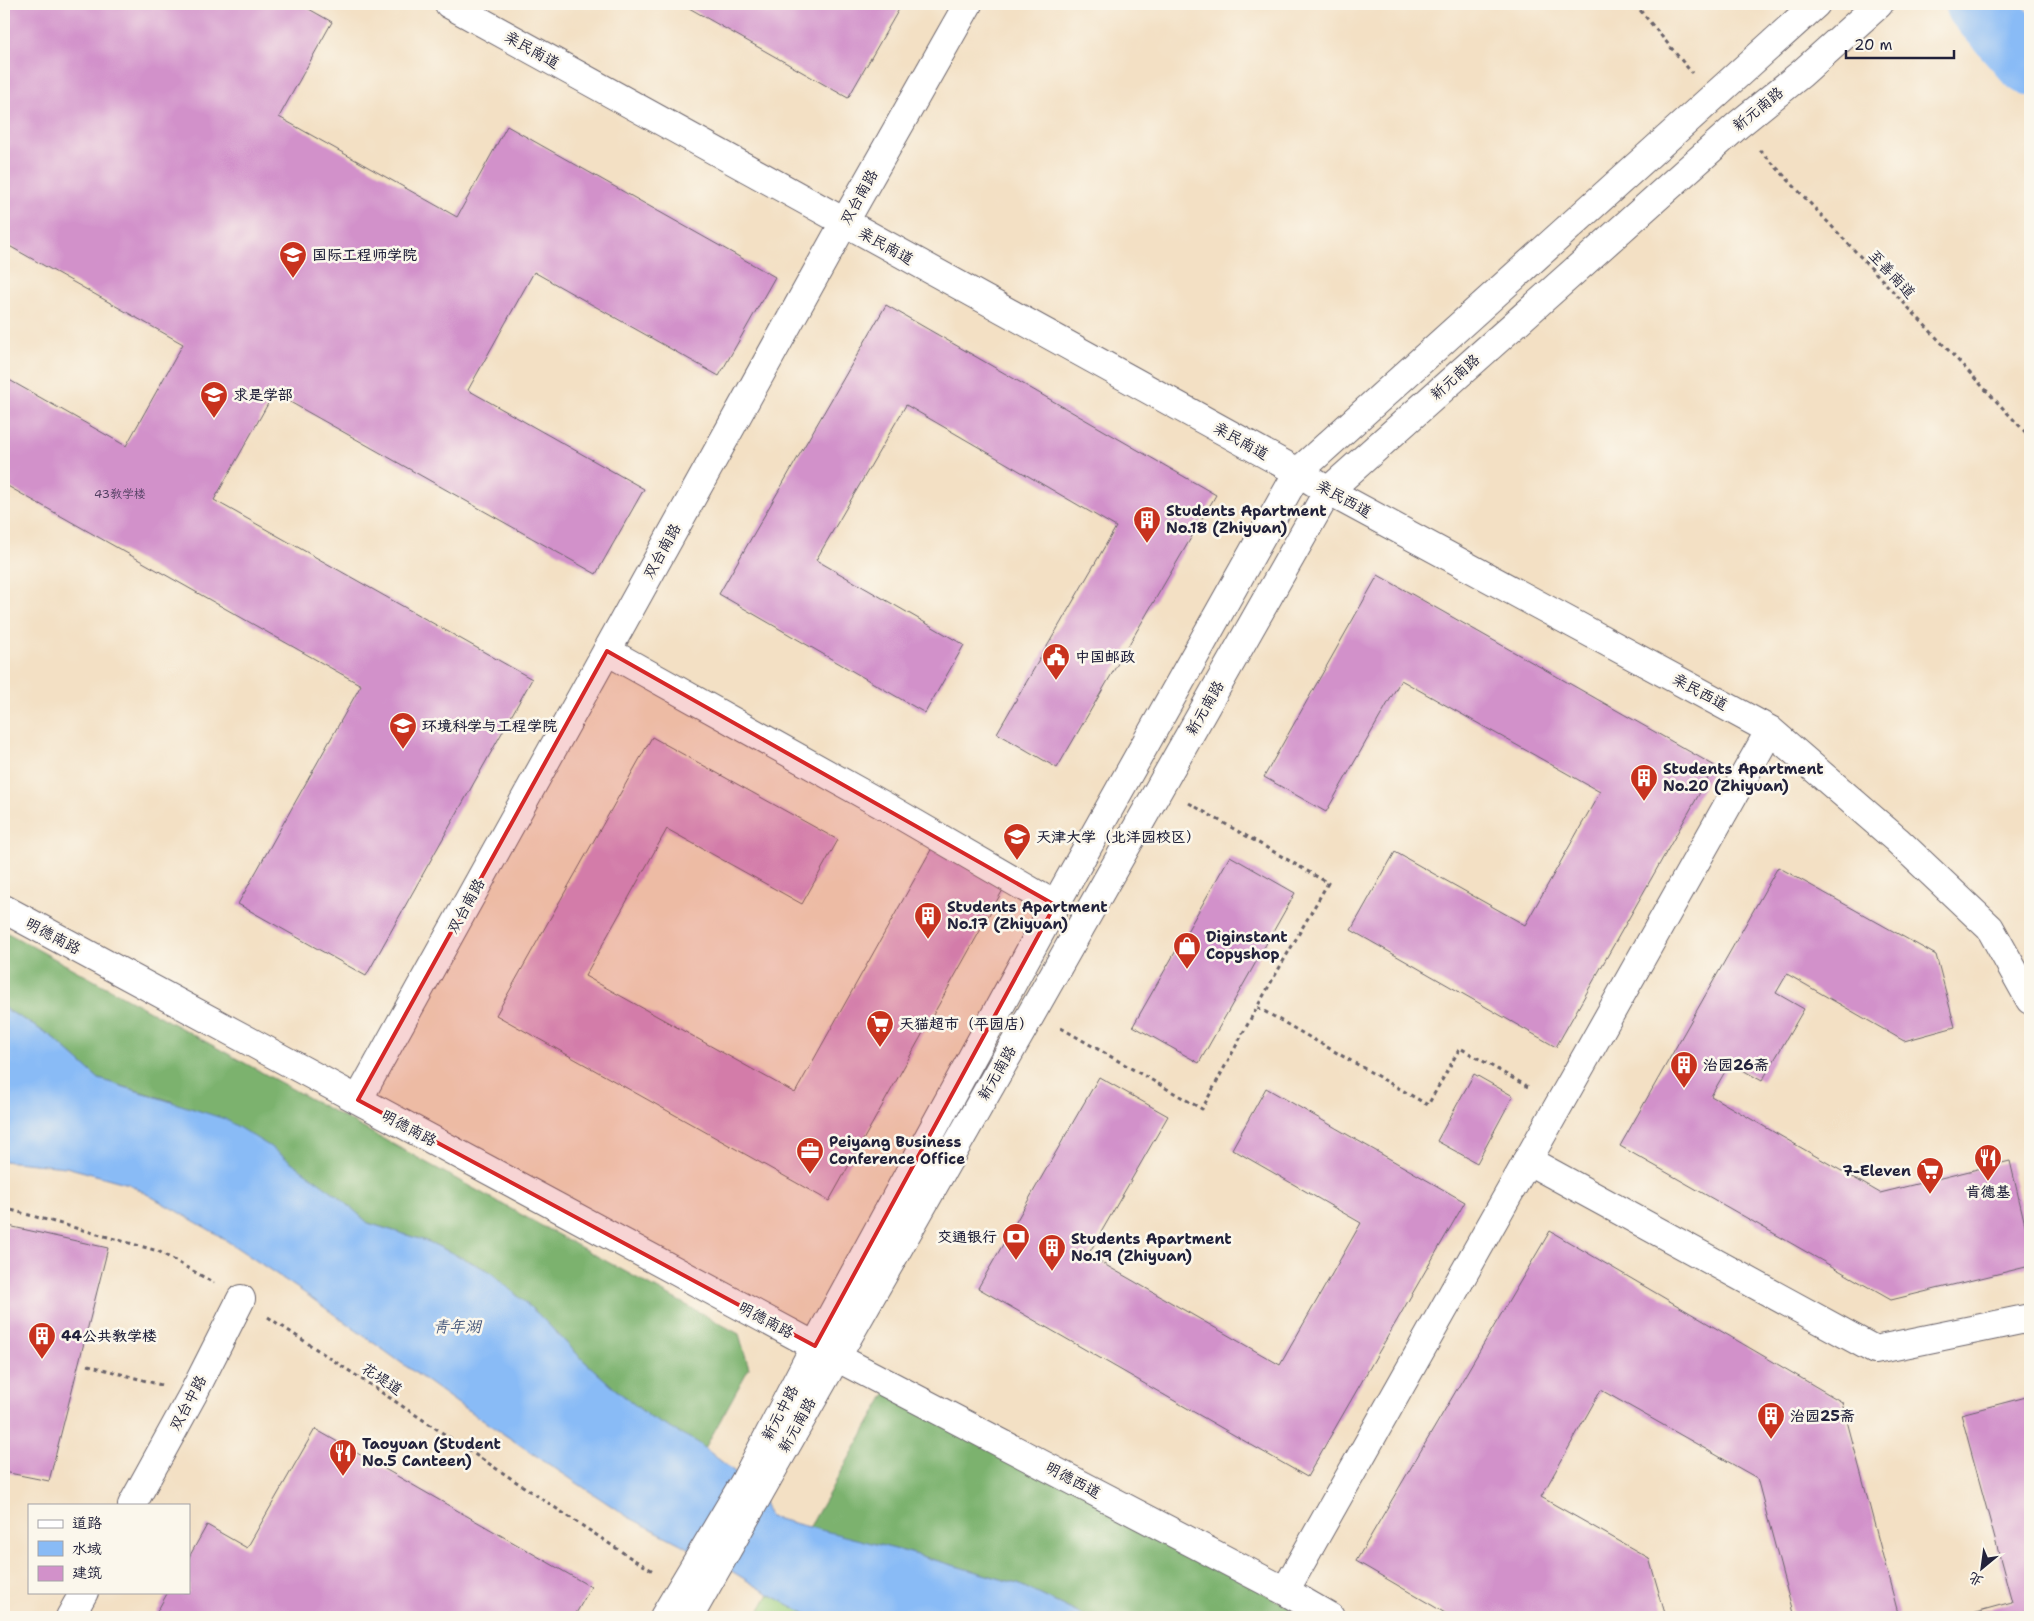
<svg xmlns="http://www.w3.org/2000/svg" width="2034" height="1621" font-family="'Shantell Sans','LXGW WenKai TC',sans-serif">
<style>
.green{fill:#9bcf7f;stroke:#5e785d}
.forest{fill:#7cb26e;stroke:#4f6a54}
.water{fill:#89bbf6;stroke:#566e98}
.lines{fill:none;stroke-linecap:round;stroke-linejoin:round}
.river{stroke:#89bbf6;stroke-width:65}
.building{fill:#d291ca}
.pedestrian-casing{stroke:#6b646b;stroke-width:30}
.minor-casing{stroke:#6b646b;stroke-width:30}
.tertiary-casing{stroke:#6b646b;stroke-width:30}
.path{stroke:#6b646b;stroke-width:3;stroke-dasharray:4 4;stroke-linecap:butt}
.pedestrian{stroke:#fff;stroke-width:28}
.minor{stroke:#fff;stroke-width:28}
.tertiary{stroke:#fff;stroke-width:28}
.marked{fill:#d62828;fill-opacity:0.2;stroke:#d62828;stroke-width:4;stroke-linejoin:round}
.labels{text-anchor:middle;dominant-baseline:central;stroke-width:5;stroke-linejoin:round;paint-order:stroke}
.number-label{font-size:12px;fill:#4e3e5f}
.street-label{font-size:15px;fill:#22223b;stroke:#fbf7ec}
.poi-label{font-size:15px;font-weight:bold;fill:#22223b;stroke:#fbf7ec;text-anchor:start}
.water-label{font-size:16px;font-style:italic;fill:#46587c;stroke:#fbf7ec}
</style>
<rect width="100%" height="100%" fill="#fbf7ec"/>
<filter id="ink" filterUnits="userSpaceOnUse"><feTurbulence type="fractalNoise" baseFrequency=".02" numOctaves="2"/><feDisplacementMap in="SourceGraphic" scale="10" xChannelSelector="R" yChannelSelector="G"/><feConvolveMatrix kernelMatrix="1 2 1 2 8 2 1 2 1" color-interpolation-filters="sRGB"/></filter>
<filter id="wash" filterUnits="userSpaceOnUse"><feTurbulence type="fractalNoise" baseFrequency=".0096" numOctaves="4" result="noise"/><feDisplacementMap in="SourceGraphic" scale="20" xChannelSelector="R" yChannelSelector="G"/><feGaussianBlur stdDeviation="1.12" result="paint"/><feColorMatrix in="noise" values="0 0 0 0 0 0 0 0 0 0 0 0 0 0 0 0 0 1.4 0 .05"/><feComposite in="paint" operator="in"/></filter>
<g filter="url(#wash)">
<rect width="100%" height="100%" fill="#f3e0c4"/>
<path class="green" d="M769,1594L812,1617H756Z"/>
<path class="forest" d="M4,931L739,1334L749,1368L704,1450L651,1418L615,1389L583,1360L538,1314L489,1271L429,1242L368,1223L337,1195L171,1101L99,1079L51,1036L4,1008Z
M891,1385L1307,1617H1086L1018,1584L907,1552L809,1528Z"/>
<path class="water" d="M4,1008L51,1036L99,1079L225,1119L269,1146L337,1195L368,1223L429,1242L489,1271L538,1314L583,1360L615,1389L651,1418L697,1442L760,1492L770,1517L907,1552L1018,1584L1086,1617H812L769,1594L720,1564L628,1517L457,1403L303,1292L215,1233L129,1184L66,1167L4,1161Z"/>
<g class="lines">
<path class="river" d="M1978,4L2030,63"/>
</g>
<g id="blocks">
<path class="building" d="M4,4H300L332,22L279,117L457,217L507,126L775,277L719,376L534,272L468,390L644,489L596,574L274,393L214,500L532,679L366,976L238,904L361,685L4,484V377L126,446L183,344L4,243Z
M682,4H902L848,98Z
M886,305L1216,495L1057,768L997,733L1116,527L906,405L816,560L964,645L925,713L719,594Z
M1378,575L1715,766L1556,1047L1351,930L1395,852L1525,925L1600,792L1401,680L1326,812L1264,777Z
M652,737L838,840L802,904L667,829L585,976L795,1093L932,848L1004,888L829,1201L496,1015Z
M1230,856L1295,893L1199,1063L1133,1026Z
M1778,867L1936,955L1955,1027L1904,1041L1787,974L1776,993L1804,1009L1762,1081L1730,1063L1711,1096L1880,1193L2010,1161L2030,1246V1266L1891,1300L1620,1146Z
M1474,1074L1513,1096L1477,1163L1437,1141Z
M1099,1077L1168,1116L1088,1255L1280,1365L1361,1223L1232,1149L1266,1088L1465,1202L1307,1477L978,1288Z
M4,1225L108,1248L49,1481L4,1472Z
M1550,1231L1842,1402L1899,1617H1794L1757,1478L1601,1390L1541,1497L1649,1558L1666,1617H1452L1356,1561Z
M2030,1396V1617H1957L2012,1602L1961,1414Z
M315,1429L591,1587L574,1617H154L168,1592H189V1557L207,1525L247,1548Z"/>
</g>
</g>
<g filter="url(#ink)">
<use href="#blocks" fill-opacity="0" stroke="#6b646b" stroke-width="1"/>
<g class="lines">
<defs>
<path id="pedestrian" d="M607,651L890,809L1055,905
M1527,1160L1875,1350L2030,1318"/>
<path id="minor" d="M449,4L1298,472L1328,491L1770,730L1897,840L1990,928L2030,1000
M4,909L815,1346L1285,1591L1330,1617
M358,1100L844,223L968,4
M132,1505L193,1394L241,1299
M1285,1591L1770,730
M70,1617L84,1592"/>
<path id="tertiary" d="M664,1617L745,1481L815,1346L1055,905L1298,472L1816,4
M689,1617L1328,491L1738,125L1801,74L1879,4"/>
</defs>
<use href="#pedestrian" class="pedestrian-casing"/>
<use href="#minor" class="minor-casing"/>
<use href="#tertiary" class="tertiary-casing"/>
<path class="path" d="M1635,4L1692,73
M1760,150L2030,437
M1189,803L1328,883L1257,1007L1428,1105L1460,1048L1530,1088
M1061,1028L1202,1109L1257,1007
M4,1208L158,1251L214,1283
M268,1317L631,1558L653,1571
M88,1365L161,1385"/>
<use href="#pedestrian" class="pedestrian"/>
<use href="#minor" class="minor"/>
<use href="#tertiary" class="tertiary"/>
</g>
</g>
<path class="marked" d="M607,651L1055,905L815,1346L358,1100Z"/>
<defs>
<symbol id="university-pin" viewBox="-11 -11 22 30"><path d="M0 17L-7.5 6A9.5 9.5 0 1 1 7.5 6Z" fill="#c8321e" stroke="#fbf7ec"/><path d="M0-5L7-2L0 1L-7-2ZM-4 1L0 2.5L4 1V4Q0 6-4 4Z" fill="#fff"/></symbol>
<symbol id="building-pin" viewBox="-11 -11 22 30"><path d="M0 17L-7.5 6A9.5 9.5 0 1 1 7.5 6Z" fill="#c8321e" stroke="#fbf7ec"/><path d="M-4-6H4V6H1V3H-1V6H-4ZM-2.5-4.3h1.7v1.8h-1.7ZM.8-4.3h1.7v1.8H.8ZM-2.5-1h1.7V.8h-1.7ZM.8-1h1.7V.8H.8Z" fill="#fff"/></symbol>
<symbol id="civic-pin" viewBox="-11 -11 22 30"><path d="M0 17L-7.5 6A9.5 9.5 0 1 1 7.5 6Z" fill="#c8321e" stroke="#fbf7ec"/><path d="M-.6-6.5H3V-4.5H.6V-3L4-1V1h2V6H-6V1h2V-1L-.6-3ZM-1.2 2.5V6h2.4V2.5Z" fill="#fff"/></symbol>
<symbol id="shop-pin" viewBox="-11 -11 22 30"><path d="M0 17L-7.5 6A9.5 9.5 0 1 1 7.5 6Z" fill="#c8321e" stroke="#fbf7ec"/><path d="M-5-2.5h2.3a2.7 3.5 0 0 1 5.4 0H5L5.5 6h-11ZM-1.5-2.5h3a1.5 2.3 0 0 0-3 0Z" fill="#fff"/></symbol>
<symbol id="supermarket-pin" viewBox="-11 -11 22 30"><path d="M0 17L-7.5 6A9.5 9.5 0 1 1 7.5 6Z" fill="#c8321e" stroke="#fbf7ec"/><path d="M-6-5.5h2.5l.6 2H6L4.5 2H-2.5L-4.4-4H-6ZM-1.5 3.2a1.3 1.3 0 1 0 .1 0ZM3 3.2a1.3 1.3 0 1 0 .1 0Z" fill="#fff"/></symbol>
<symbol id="office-pin" viewBox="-11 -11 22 30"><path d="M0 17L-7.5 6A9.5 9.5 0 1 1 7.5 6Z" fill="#c8321e" stroke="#fbf7ec"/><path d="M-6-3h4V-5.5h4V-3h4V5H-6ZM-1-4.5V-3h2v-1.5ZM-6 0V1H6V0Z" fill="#fff"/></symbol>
<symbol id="restaurant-pin" viewBox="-11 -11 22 30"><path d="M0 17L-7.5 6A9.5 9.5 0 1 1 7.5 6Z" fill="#c8321e" stroke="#fbf7ec"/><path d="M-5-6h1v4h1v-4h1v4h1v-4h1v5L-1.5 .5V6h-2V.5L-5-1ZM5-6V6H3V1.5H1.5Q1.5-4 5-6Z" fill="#fff"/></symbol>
<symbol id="bank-pin" viewBox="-11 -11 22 30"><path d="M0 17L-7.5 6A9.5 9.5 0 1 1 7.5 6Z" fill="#c8321e" stroke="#fbf7ec"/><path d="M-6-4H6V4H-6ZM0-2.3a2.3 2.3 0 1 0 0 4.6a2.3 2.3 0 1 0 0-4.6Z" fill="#fff"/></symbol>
</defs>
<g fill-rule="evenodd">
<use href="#university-pin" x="277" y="239" width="32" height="43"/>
<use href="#university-pin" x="198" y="379" width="32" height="43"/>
<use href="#building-pin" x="1131" y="504" width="32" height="43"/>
<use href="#civic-pin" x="1040" y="641" width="32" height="43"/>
<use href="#university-pin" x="387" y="710" width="32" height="43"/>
<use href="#building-pin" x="1628" y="762" width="32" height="43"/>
<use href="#university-pin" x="1001" y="821" width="32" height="43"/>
<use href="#building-pin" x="912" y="900" width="32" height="43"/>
<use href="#shop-pin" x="1171" y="930" width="32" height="43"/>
<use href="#supermarket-pin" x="864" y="1008" width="32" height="43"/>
<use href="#building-pin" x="1668" y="1049" width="32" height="43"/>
<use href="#office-pin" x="794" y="1135" width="32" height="43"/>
<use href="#restaurant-pin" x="1972" y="1142" width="32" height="43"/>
<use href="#supermarket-pin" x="1914" y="1155" width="32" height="43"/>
<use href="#bank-pin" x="1000" y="1221" width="32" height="43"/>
<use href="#building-pin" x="1036" y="1232" width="32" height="43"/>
<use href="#building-pin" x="26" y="1320" width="32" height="43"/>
<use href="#building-pin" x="1755" y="1400" width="32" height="43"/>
<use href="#restaurant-pin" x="327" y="1437" width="32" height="43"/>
</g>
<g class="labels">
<g class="number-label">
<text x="120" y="494">43教学楼</text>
</g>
<g class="street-label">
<text transform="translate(532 50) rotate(29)">亲民南道</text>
<text transform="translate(1758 109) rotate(-39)">新元南路</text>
<text transform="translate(859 197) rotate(-61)">双台南路</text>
<text transform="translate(886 246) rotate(29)">亲民南道</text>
<text transform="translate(1892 274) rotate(47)">至善南道</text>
<text transform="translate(1455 377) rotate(-42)">新元南路</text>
<text transform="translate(1241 441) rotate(29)">亲民南道</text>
<text transform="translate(1344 499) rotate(29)">亲民西道</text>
<text transform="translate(662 551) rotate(-61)">双台南路</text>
<text transform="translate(1700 692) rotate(28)">亲民西道</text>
<text transform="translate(1205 708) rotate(-60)">新元南路</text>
<text transform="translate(466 906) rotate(-61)">双台南路</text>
<text transform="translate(53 936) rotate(28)">明德南路</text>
<text transform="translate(997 1073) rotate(-60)">新元南路</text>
<text transform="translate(409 1128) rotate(28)">明德南路</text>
<text transform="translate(766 1320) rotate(28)">明德南路</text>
<text transform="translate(382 1379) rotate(34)">花堤道</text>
<text transform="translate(188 1403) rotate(-62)">双台中路</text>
<text transform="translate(780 1413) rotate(-62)">新元中路</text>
<text transform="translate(797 1425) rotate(-61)">新元南路</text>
<text transform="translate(1073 1480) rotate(28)">明德西道</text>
</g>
<g class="poi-label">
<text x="312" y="255">国际工程师学院</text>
<text x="233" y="395">求是学部</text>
<text x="1166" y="511">Students Apartment<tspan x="1166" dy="17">No.18 (Zhiyuan)</tspan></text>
<text x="1075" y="657">中国邮政</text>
<text x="422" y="726">环境科学与工程学院</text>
<text x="1663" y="769">Students Apartment<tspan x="1663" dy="17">No.20 (Zhiyuan)</tspan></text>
<text x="1036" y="837">天津大学（北洋园校区）</text>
<text x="947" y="907">Students Apartment<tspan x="947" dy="17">No.17 (Zhiyuan)</tspan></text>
<text x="1206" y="937">Diginstant<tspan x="1206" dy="17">Copyshop</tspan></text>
<text x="899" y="1024">天猫超市（平园店）</text>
<text x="1703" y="1065">治园26斋</text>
<text x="829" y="1142">Peiyang Business<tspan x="829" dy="17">Conference Office</tspan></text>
<text x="1911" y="1171" text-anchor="end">7-Eleven</text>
<text x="1988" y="1192" text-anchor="middle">肯德基</text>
<text x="997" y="1237" text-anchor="end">交通银行</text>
<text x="1071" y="1239">Students Apartment<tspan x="1071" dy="17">No.19 (Zhiyuan)</tspan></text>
<text x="61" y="1336">44公共教学楼</text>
<text x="1790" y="1416">治园25斋</text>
<text x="362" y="1444">Taoyuan (Student<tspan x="362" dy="17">No.5 Canteen)</tspan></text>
</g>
<g class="water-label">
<text x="457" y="1326">青年湖</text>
</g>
</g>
<rect width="2034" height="1621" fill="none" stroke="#fbf7ec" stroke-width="20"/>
<rect x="28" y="1504" width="162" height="90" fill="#fbf7ec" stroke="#a4a2a5"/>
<rect x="38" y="1520" width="25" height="8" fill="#ffffff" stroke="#a4a2a5"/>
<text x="72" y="1528" font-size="15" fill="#22223b">道路</text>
<rect x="38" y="1541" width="25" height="15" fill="#89bbf6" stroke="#a4a2a5"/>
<text x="72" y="1554" font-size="15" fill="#22223b">水域</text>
<rect x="38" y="1566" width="25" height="15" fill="#d291ca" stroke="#a4a2a5"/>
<text x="72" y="1578" font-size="15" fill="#22223b">建筑</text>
<g transform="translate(1982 1568) rotate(209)" stroke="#fbf7ec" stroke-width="4" paint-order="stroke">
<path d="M0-4L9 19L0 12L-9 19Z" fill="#22223b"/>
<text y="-8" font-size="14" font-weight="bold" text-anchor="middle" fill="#22223b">北</text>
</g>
<path d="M1846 50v8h108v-8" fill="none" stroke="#22223b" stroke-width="2.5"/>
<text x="1854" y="50" font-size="15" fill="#22223b" stroke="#fbf7ec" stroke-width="4" paint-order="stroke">20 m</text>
</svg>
